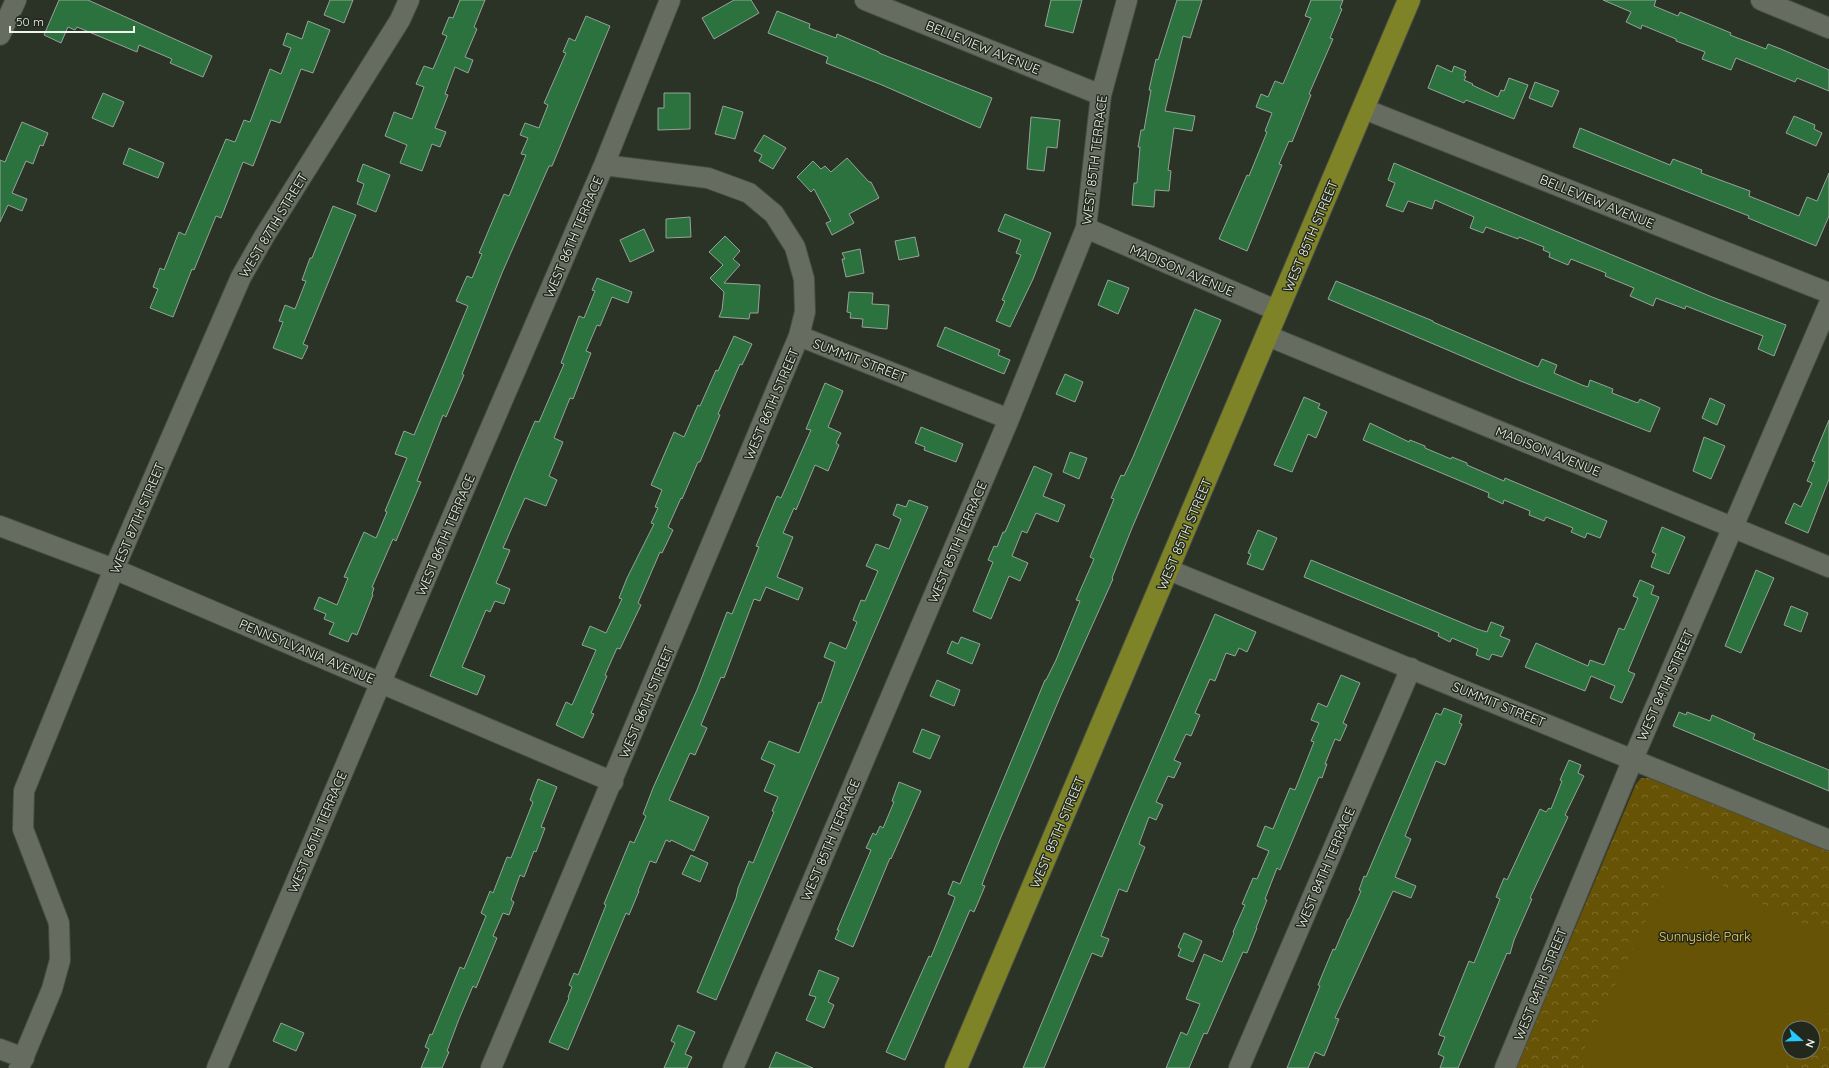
<svg xmlns="http://www.w3.org/2000/svg" width="1829" height="1068" font-family="Quicksand,sans-serif">
<style>
.park{fill:url(#park-crowns);fill-rule:evenodd}
.garden{fill:#675306}
.building{fill:#2c723f;stroke:#96a398}
.lines{fill:none;stroke-linecap:round;stroke-linejoin:round}
.minor-casing{stroke:#494e44;stroke-width:22}
.major-casing{stroke:#494e44;stroke-width:24}
.minor{stroke:#666d60;stroke-width:20}
.major{stroke:#7e8328;stroke-width:22}
.labels{text-anchor:middle;dominant-baseline:central;stroke-width:3;stroke-linejoin:round;paint-order:stroke}
.street-label{font-size:13px;fill:#f0f4ec;stroke:#22281c}
.park-label{font-size:13px;fill:#f4d162;stroke:#22281c}
</style>
<defs>
<pattern id="park-crowns" width="20" height="18" patternUnits="userSpaceOnUse"><rect width="20" height="18" fill="#675306"/><path d="M2 6a3 3 0 1 1 6 0M12 15a3 3 0 1 1 6 0" fill="none" stroke="#7d6c2a"/></pattern>
</defs>
<rect width="100%" height="100%" fill="#2b3226"/>
<path class="park" d="M1641,778H1650L1829,851V1068H1516L1636,784ZM1789,1028H1813V1052H1789Z"/>
<path class="garden" d="M1682,866L1829,936V1012L1813,1038V1028H1789V1052H1800L1783,1068H1588L1578,1062L1671,870Z"/>
<path class="building" d="M59,0H88L212,56L203,77L170,63L172,59L139,45L137,52L77,27L75,30L68,27L61,43L44,35Z
M330,0H353L344,23L324,15Z
M460,0H485L474,27L477,29L465,57L473,60L468,73L455,67L445,94L448,95L435,128L446,132L440,147L432,144L422,171L400,163L407,145L385,136L394,112L412,119L424,87L416,84L424,66L433,69L447,36L442,34L449,17L453,18Z
M734,0H751L759,13L714,39L702,18Z
M1051,0H1082L1073,33L1045,26Z
M1177,0H1202L1190,38L1183,36L1165,111L1195,116L1192,131L1174,128L1168,170L1171,171L1169,191L1155,190L1154,207L1132,205L1134,183H1137L1140,147H1138L1141,130H1144L1151,90H1149L1156,59L1158,60Z
M1311,0H1343L1340,8L1342,9L1330,38L1333,39L1309,94L1311,95L1292,142L1289,141L1279,164L1282,165L1247,251L1219,239L1247,175L1249,176L1267,132L1265,131L1272,113L1256,107L1261,94L1268,97L1275,81L1283,84L1311,18L1305,16Z
M1603,0H1656L1654,6L1678,16L1680,12L1731,33L1730,35L1766,49L1768,44L1781,49L1829,70V91L1797,78L1795,82L1736,58L1731,70L1702,59L1705,52L1676,41V39L1642,25L1641,29L1626,22L1631,12Z
M777,11L810,24L809,28L836,38L837,34L879,52V53L992,98L980,128L882,85L826,63L828,57L768,33Z
M586,16L610,26L552,166H549L502,273L462,374L464,375L446,417L443,415L417,481L421,482L396,541L393,539L372,587L374,588L372,594L373,595L357,635L352,633L348,642L329,634L334,623L324,619L326,614L314,609L319,597L337,605L348,578L344,577L364,532L376,538L387,512L385,511L407,458L395,454L404,431L414,435L468,306L456,301L467,276L472,278L482,254L479,253L490,227L504,194L509,196L526,155L521,154L528,138L520,135L525,123L539,128L548,105L544,103L566,53L563,52L569,38L575,41Z
M308,21L330,30L313,73L301,69L280,123L271,120L253,166L243,162L221,218L216,216L194,270L192,269L173,317L150,308L158,289L153,287L160,268L164,270L179,232L185,235L226,139L235,142L244,120L250,122L270,69L281,74L291,48L283,45L287,33L302,39Z
M1437,65L1452,72L1454,66L1466,71L1464,76L1466,77L1464,80L1473,84L1472,85L1498,97L1501,90L1504,91L1509,78L1528,85L1514,119L1466,100L1464,103L1428,88Z
M1535,82L1559,91L1552,107L1529,98Z
M103,93L124,102L113,127L92,118Z
M664,93H690V129L658,130V108H664Z
M723,106L743,112L735,139L715,134Z
M1794,116L1815,125L1814,129L1822,133L1816,146L1786,133Z
M1031,117L1060,120L1057,148L1047,147L1044,171L1027,169Z
M22,122L48,133L43,146L40,145L33,164L26,161L12,193L27,199L22,211L8,205L0,222V160L5,162Z
M1580,128L1670,165L1673,159L1702,170L1701,173L1750,191L1749,196L1799,216L1807,197L1817,201L1829,173V216L1816,246L1748,218L1749,216L1573,147Z
M764,135L786,148L773,169L759,161L762,155L754,151Z
M129,148L164,163L158,178L123,164Z
M847,158L869,182H871L879,198L849,214L854,223L832,235L826,223L831,221L814,189L811,192L797,177L813,161L821,169L825,166L831,172Z
M1394,163L1712,297L1786,325L1774,356L1758,349L1763,336L1686,306L1685,309L1656,298L1653,306L1630,296L1634,288L1605,276L1606,273L1571,259L1568,265L1549,257L1550,253L1543,250L1544,247L1519,237L1518,239L1486,227L1483,233L1470,228L1474,217L1435,200L1432,209L1408,201L1403,212L1386,206L1395,183L1388,180Z
M363,164L390,175L376,212L357,204L364,184L357,181Z
M333,206L356,215L303,344L308,346L302,359L273,348L283,322L279,321L285,305L295,309L306,281L302,280L310,258H312Z
M1005,214L1051,233L1033,279L1010,327L996,321L1005,301L1002,300L1021,255L1016,253L1021,240L998,231Z
M690,217L691,237L666,238V219Z
M644,229L654,251L630,262L620,240Z
M725,236L740,251L733,259L740,265L724,283L760,285L758,313H750L749,319L719,317L722,310L724,292L710,278L723,265L709,252Z
M915,237L919,256L899,260L895,241Z
M860,249L864,273L846,277L842,259H845L842,253Z
M597,278L632,292L628,303L612,297L600,326L597,325L586,351L591,353L573,399L570,398L554,438L563,442L549,476L557,480L546,506L525,498L503,548L510,550L496,583L510,589L504,604L495,601L490,612L486,610L462,667L485,676L477,695L430,676L517,463L535,421L539,422L564,364L561,363L579,316L584,318L595,291L592,290Z
M1108,280L1129,288L1118,314L1098,305Z
M1336,281L1433,321V322L1538,367L1542,359L1557,365L1554,373L1582,385L1588,387L1590,380L1613,389L1612,393L1638,403L1640,399L1660,408L1650,432L1518,380L1328,299Z
M849,292L873,293L872,304L889,305L887,329L862,327L863,319L850,318L851,313L847,312Z
M1195,309L1221,320L1132,528L1112,578L1113,579L1061,695L1001,837L984,879L982,885L985,886L974,912L970,910L905,1060L886,1052L929,956L931,957L953,903L955,897L948,894L953,881L960,884L1045,680H1046L1056,660L1080,601L1076,600L1094,559L1090,557L1114,499L1111,498L1121,475L1124,476L1133,457Z
M945,327L1000,350L998,355L1010,360L1004,374L937,346Z
M734,336L752,344L742,365L740,364L718,414L720,415L700,462H698L682,499L681,498L668,527L673,530L662,553L660,552L638,603L641,605L620,649L617,648L605,675L607,676L591,713L594,714L583,738L556,725L566,702L572,705L596,650L582,645L590,626L606,633L622,599L619,598L627,578L654,524L651,523L658,508L655,507L662,490L651,485L674,432L684,437L698,405L700,406L716,370L718,371Z
M1065,374L1083,382L1075,402L1056,394Z
M825,383L843,391L828,427L841,433L836,443L839,445L828,471L815,465L796,510L794,508L783,533L793,537L777,577L803,588L798,600L766,587L760,601L754,599L724,678L721,677L701,725L707,728L695,755L690,753L669,800L709,817L694,851L671,840L670,842L666,840L656,863L650,861L638,891H639L629,915L626,913L568,1050L549,1042L569,998L568,997L572,987L569,985L574,973L578,975L606,905L604,904L630,841L634,843L646,816L643,814L653,788L697,690L727,612L732,614L759,547L756,546L777,496L781,498L811,430L806,429Z
M1304,397L1320,404L1318,408L1327,412L1316,438L1308,434L1292,472L1274,465Z
M1710,398L1725,405L1717,425L1702,418Z
M1829,420V479L1808,533L1785,523L1794,503L1801,507L1812,483L1807,481L1815,462L1812,461Z
M1370,423L1409,442L1410,440L1425,446V448L1451,459L1452,457L1467,463V465L1504,481L1505,478L1607,521L1600,538L1587,533L1585,538L1571,532L1573,528L1546,517L1544,521L1529,515L1530,511L1504,500L1503,504L1488,497L1489,493L1363,440Z
M921,427L963,444L956,462L924,450L925,447L915,443Z
M1704,437L1725,446L1711,479L1693,471Z
M1070,452L1087,458L1079,479L1063,472Z
M1034,466L1052,474L1043,496L1065,505L1058,522L1036,513L1027,533L1022,531L1012,556L1028,563L1020,581L1009,576L991,619L973,611L993,562L988,560L994,546L997,547L1003,532H1005Z
M909,500L928,507L716,1000L697,992L736,898L738,888L749,861L753,863L774,812L772,811L778,797L764,791L775,765L761,759L769,741L799,753L819,702L821,703L835,662L824,657L830,642L846,649L857,622L853,620L861,600L865,601L878,571L866,566L876,544L889,549L901,519L893,515L897,504L906,507Z
M1662,527L1685,537L1669,574L1651,567L1656,554L1652,552Z
M1258,530L1277,538L1263,570L1247,564L1251,554L1248,553Z
M1311,560L1477,629L1487,632L1491,622L1504,627L1500,636L1510,640L1502,657L1492,654L1489,660L1476,655L1478,649L1452,638L1450,642L1438,636L1439,633L1304,577Z
M1756,570L1774,578L1741,653L1725,646Z
M1640,580L1654,586L1651,594L1659,597L1628,671L1635,674L1622,703L1610,698L1615,686L1591,676L1585,691L1525,667L1536,643L1588,666L1590,660L1604,665L1619,628L1624,630L1638,598L1633,596Z
M1791,606L1808,613L1801,632L1784,625Z
M1215,614L1256,632L1247,652L1239,648L1235,656L1226,653L1215,681L1210,679L1195,713L1200,715L1191,736L1186,734L1174,760L1181,763L1174,778L1168,776L1156,802L1163,805L1156,820L1149,817L1139,844L1145,847L1134,874L1127,892L1119,889L1101,936L1109,939L1102,957L1092,953L1044,1068H1023L1131,808Z
M961,637L980,644L972,664L947,653L952,641L958,644Z
M1341,675L1360,683L1343,723L1347,725L1340,741L1335,739L1325,764H1327L1322,778L1319,777L1280,870L1277,868L1265,899L1267,900L1256,928H1257L1247,953L1243,952L1207,1034L1204,1033L1189,1068H1166L1181,1032L1187,1035L1200,1004L1186,999L1204,954L1222,962L1234,933L1233,932L1245,905L1242,904L1253,878L1257,879L1269,851L1257,846L1265,826L1273,829L1290,788L1295,790L1314,742L1311,741L1319,723L1311,720L1318,703L1327,707Z
M937,680L960,690L954,706L930,696Z
M1444,708L1462,715L1459,723L1462,724L1445,765L1436,761L1405,836L1411,839L1395,877L1416,886L1411,898L1393,891L1335,1018L1339,1019L1324,1056L1315,1052L1308,1068H1287L1320,986L1318,985L1333,949L1335,950L1348,919H1349L1361,891L1359,890L1364,876L1366,877L1436,713L1441,715Z
M1679,712L1686,715L1687,712L1710,721L1712,715L1755,734L1753,739L1829,770V791L1673,726Z
M922,729L940,736L930,759L913,752Z
M1569,760L1581,765L1578,773L1584,776L1565,815L1568,817L1530,898L1532,899L1514,940L1510,954L1507,953L1458,1068H1440L1444,1057L1438,1054L1445,1037L1439,1035L1469,961L1474,963L1500,899L1496,897L1504,878L1507,880L1540,809L1546,812L1549,808L1551,809L1562,781L1560,780Z
M538,779L557,787L541,827L545,828L536,852L534,851L524,877L520,875L511,900L514,902L509,915L503,913L493,936L497,938L476,988L473,986L459,1019L447,1051L449,1052L442,1068H421L429,1049L425,1047L430,1034L432,1035L460,967L464,969L486,916L481,913L490,891L493,893L507,857L511,858L533,802L530,800Z
M899,782L921,791L891,859L890,858L853,947L835,939L839,930H837L871,850L866,848L873,833L876,835L880,826L883,828L894,802L892,801Z
M691,855L708,863L700,882L682,874Z
M1184,933L1202,941L1193,962L1178,956L1181,949L1178,947Z
M819,970L839,978L828,1002L834,1005L824,1028L806,1020L816,997L809,995Z
M281,1023L304,1033L296,1051L273,1041Z
M678,1025L695,1032L685,1054L692,1057L687,1068H664L675,1043L671,1041Z
M776,1052L813,1068H769Z"/>
<g class="lines">
<defs>
<path id="minor" d="M865,0L1101,95
M1761,0L1829,28
M0,35L16,0
M1364,109L1829,293
M1086,228L1278,311
M799,336L1009,419
M1268,336L1829,567
M0,526L114,569L613,782
M1169,570L1829,840
M0,1049L24,1058
M19,1068L52,989L60,960L59,923L23,829L24,791L114,569L241,277L265,235L400,20L409,0
M217,1068L381,682L604,165L670,0
M491,1068L799,336L805,312L804,279L795,247L774,214L749,193L708,178L604,165
M733,1068L1009,419L1086,228L1101,95L1127,0
M1239,1068L1411,668
M1505,1068L1633,759L1829,304"/>
<path id="major" d="M956,1068L1409,0"/>
</defs>
<use href="#minor" class="minor-casing"/>
<use href="#major" class="major-casing"/>
<use href="#minor" class="minor"/>
<use href="#major" class="major"/>
</g>
<g class="labels">
<g class="street-label">
<text transform="translate(983 47) rotate(22)">BELLEVIEW AVENUE</text>
<text transform="translate(1094 160) rotate(-83)">WEST 85TH TERRACE</text>
<text transform="translate(1597 201) rotate(22)">BELLEVIEW AVENUE</text>
<text transform="translate(273 225) rotate(-59)">WEST 87TH STREET</text>
<text transform="translate(1310 236) rotate(-67)">WEST 85TH STREET</text>
<text transform="translate(573 237) rotate(-67)">WEST 86TH TERRACE</text>
<text transform="translate(1182 270) rotate(23)">MADISON AVENUE</text>
<text transform="translate(860 360) rotate(21)">SUMMIT STREET</text>
<text transform="translate(771 404) rotate(-67)">WEST 86TH STREET</text>
<text transform="translate(1548 451) rotate(22)">MADISON AVENUE</text>
<text transform="translate(137 518) rotate(-67)">WEST 87TH STREET</text>
<text transform="translate(1184 534) rotate(-67)">WEST 85TH STREET</text>
<text transform="translate(445 535) rotate(-67)">WEST 86TH TERRACE</text>
<text transform="translate(957 542) rotate(-67)">WEST 85TH TERRACE</text>
<text transform="translate(307 651) rotate(23)">PENNSYLVANIA AVENUE</text>
<text transform="translate(1665 685) rotate(-66)">WEST 84TH STREET</text>
<text transform="translate(646 702) rotate(-67)">WEST 86TH STREET</text>
<text transform="translate(1499 704) rotate(22)">SUMMIT STREET</text>
<text transform="translate(317 832) rotate(-67)">WEST 86TH TERRACE</text>
<text transform="translate(1057 832) rotate(-67)">WEST 85TH STREET</text>
<text transform="translate(830 840) rotate(-67)">WEST 85TH TERRACE</text>
<text transform="translate(1325 868) rotate(-67)">WEST 84TH TERRACE</text>
<text transform="translate(1540 984) rotate(-68)">WEST 84TH STREET</text>
</g>
<g class="park-label">
<text x="1705" y="936">Sunnyside Park</text>
</g>
</g>
<g transform="translate(1801 1040) rotate(110)"><circle r="19" fill="#22281c" stroke="#747a6f"/>
<path d="M0-3L7 15L0 10L-7 15Z" fill="#25c9fe"/>
<text y="-6" font-size="11" font-weight="bold" text-anchor="middle" fill="#f0f4ec">N</text>
</g>
<path d="M10 26v6h124v-6" fill="none" stroke="#f0f4ec" stroke-width="2"/>
<text x="16" y="26" font-size="12" fill="#f0f4ec" stroke="#22281c" stroke-width="3" paint-order="stroke">50 m</text>
</svg>
